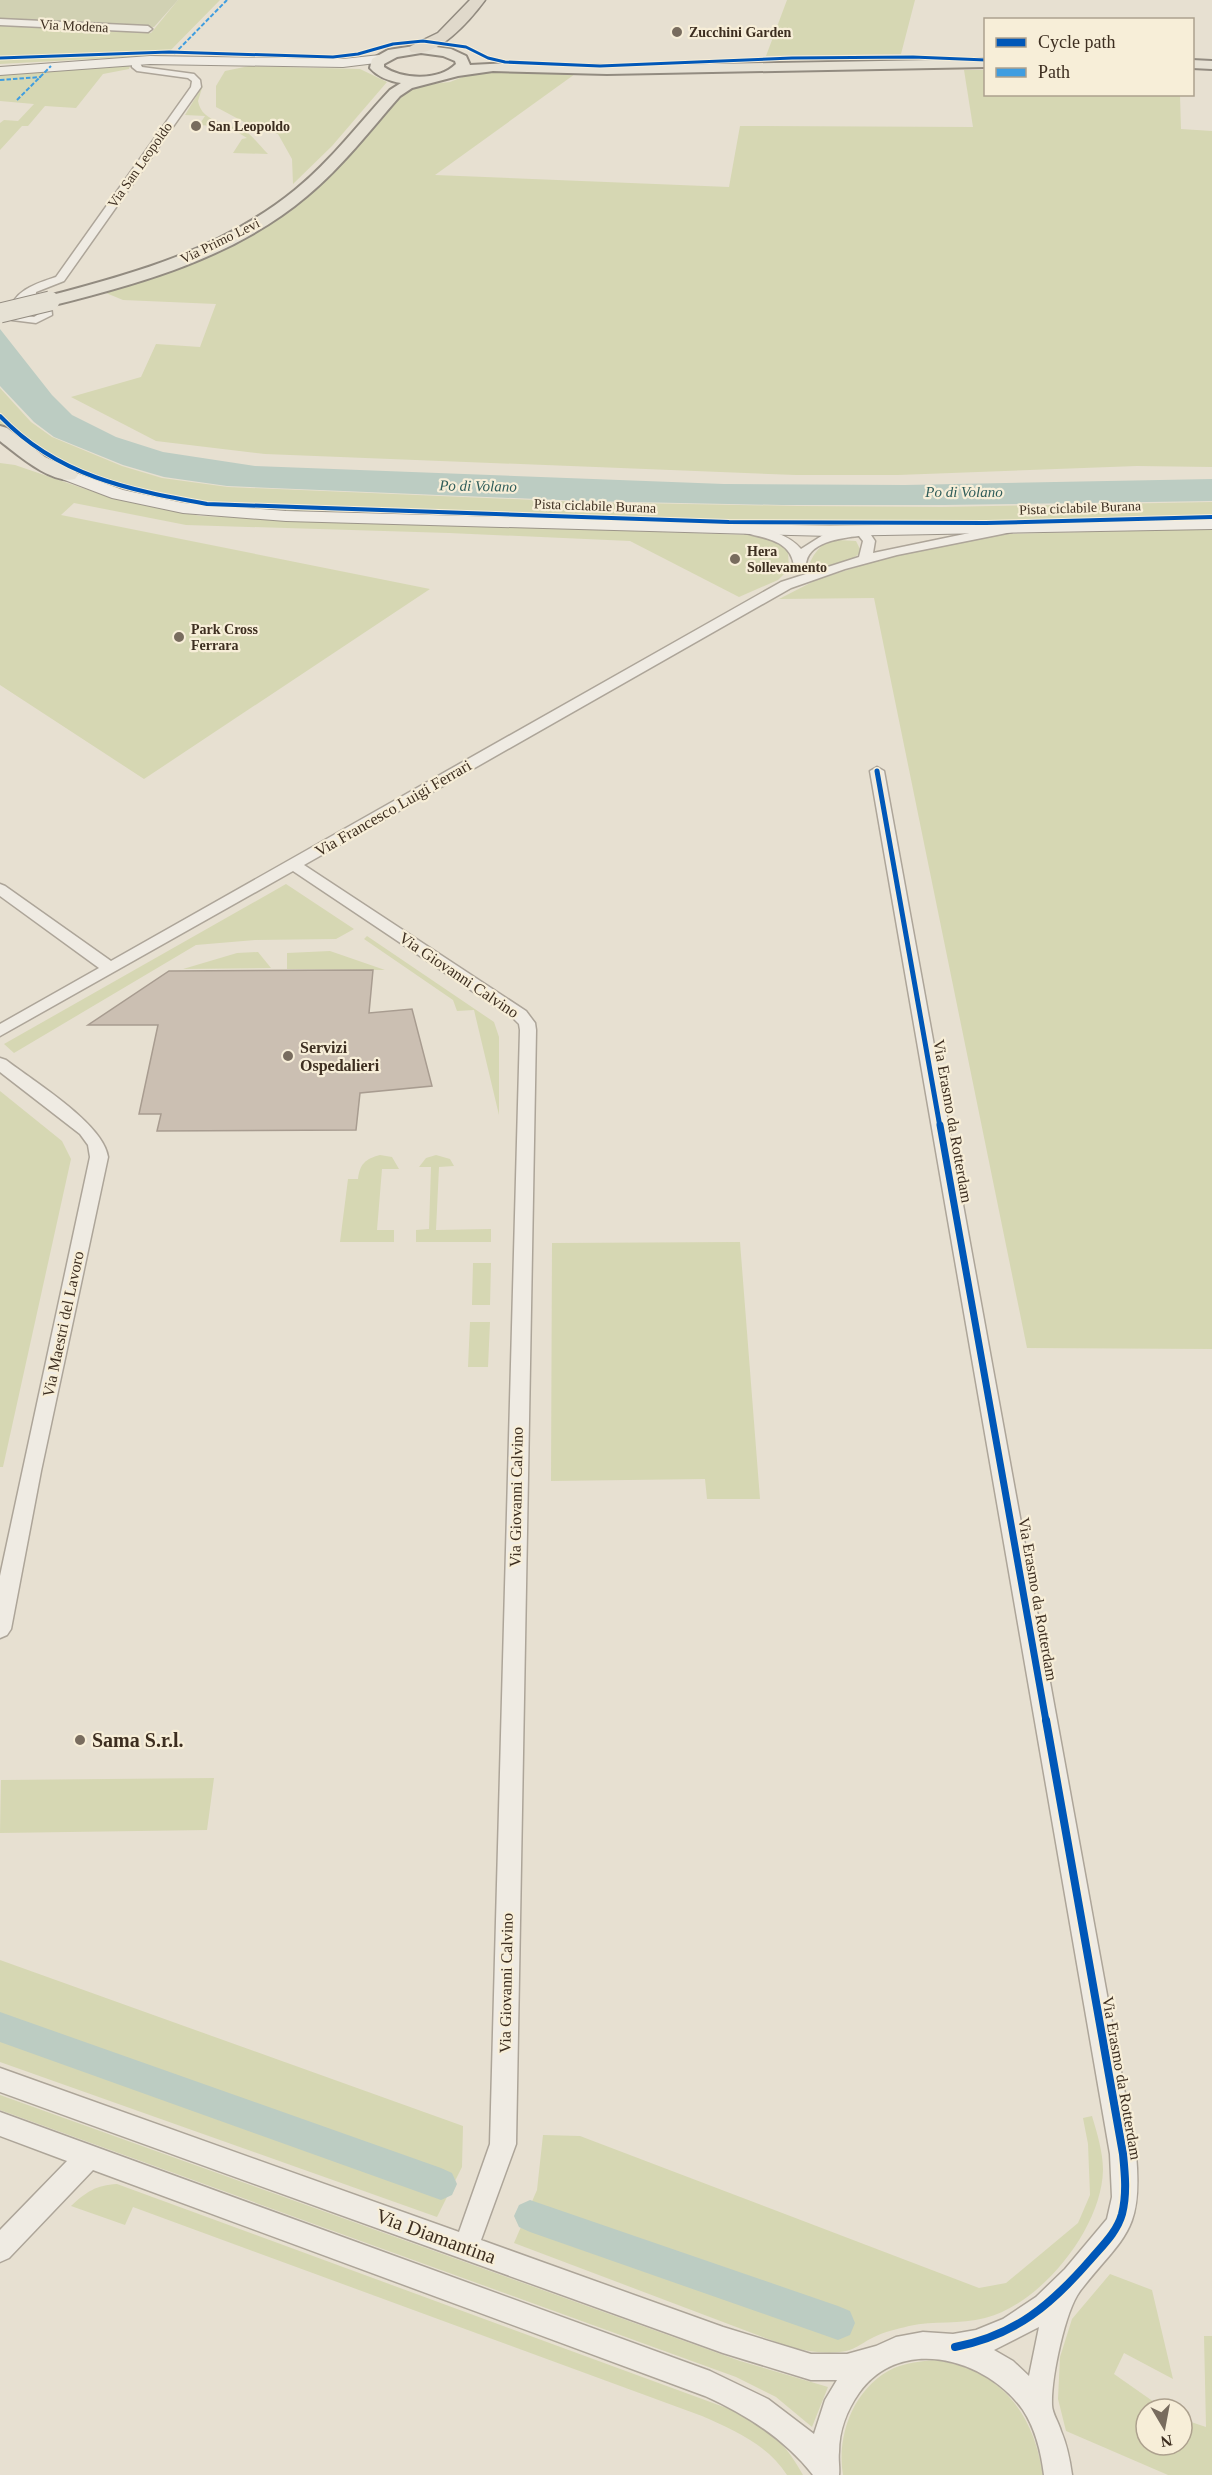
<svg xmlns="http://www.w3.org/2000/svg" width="1212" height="2475" font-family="'Times New Roman',serif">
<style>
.green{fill:#d6d7b3}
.cemetery{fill:#d1d1b3}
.water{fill:#bcccc2}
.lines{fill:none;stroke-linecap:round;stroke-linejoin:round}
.canal{fill:#bcccc2;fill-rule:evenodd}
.building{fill:#cbbfb2;stroke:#a89c90;stroke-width:1.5}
.minor-casing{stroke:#ada599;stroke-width:3}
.secondary-casing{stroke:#9c958a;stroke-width:2}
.primary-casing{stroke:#928b80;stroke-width:4}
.trunk-casing{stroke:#928b80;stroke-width:3}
.minor{fill:#efebe3;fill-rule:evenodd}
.secondary{fill:#efebe3;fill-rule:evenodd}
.primary{fill:#e6e1d4;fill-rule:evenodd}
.trunk{fill:#e0d9cb;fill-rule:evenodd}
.primary-bridge-casing{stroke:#928b80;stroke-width:21;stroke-linecap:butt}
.primary-bridge{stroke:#e6e1d4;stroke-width:19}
.quiet{stroke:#3f9de0;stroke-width:2;stroke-dasharray:4.5 2;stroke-linecap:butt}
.cycleway-far4-casing{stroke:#f7eed8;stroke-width:5}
.cycleway-far3-casing{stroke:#f7eed8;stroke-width:6}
.cycleway-far2-casing{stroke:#f7eed8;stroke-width:8}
.cycleway-far1-casing{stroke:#f7eed8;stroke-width:10}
.cycleway-casing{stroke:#f7eed8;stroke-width:12}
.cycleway-far4{stroke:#0057b8;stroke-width:3}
.cycleway-far3{stroke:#0057b8;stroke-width:4}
.cycleway-far2{stroke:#0057b8;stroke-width:5}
.cycleway-far1{stroke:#0057b8;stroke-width:7}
.cycleway{stroke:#0057b8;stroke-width:8}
.poi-dot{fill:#786c5e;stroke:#f7eed8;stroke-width:2}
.labels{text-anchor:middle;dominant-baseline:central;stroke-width:4.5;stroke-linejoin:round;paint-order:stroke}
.far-street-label{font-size:14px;fill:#3d2e20;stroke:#f7eed8}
.far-poi-label{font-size:14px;font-weight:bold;fill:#3d2e20;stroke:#f7eed8;text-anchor:start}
.far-water-label{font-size:15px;font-style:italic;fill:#2f5d5a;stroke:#f7eed8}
.street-label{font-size:16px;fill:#3d2e20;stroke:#f7eed8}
.poi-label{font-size:16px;font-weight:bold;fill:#3d2e20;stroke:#f7eed8;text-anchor:start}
.near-poi-label{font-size:20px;font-weight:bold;fill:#3d2e20;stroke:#f7eed8;text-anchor:start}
.near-street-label{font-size:20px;fill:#3d2e20;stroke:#f7eed8}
</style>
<rect width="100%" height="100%" fill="#e7e0d1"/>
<path class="green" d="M178,0H220L166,55L0,64V26L151,33Z
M787,0H915L901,54L766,56Z
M126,64L130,66L129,69L103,74L76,108L45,106L28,126H22L0,150V123L4,120L18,121L34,104L0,101V74Z
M249,66L360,69L387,82L332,146L293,184L292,159L278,134L244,122L216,107V86L225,71Z
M964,70H985L986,94L1180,95L1181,129L1212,131V467L1137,466L898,475H796L265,454L156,441L71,397L141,377L156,344L200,347L216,304L123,300L106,293L201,260L290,212L412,86L450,82L475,72L575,74L435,175L729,187L740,126L973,127Z
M203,85L198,101C202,124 231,123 248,133C255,139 261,147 268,154L233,153L242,139L247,138L229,127L199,125L205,116L185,115Z
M0,388L31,422L52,437L122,466L162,478L228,487L582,502L797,506L942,507L1212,502V520L872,527L744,526L269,510C191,504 116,494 45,458C29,449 15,436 0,425Z
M0,463L15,465L91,491L200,516L748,535L770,538L788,551L789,569L778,580L739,597L630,541L449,533L186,525L74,503L61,515L430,589L144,779L0,685Z
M1212,529V1349L1027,1348L874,598L779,599L816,580L904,552L1007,534Z
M838,540L856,541L860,549L859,554L853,558L805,573C813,556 818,542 838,540Z
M286,884L354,929L336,939L255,940L196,945L14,1053L4,1044Z
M367,936L494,1022L499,1037V1115L474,1010L457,1011L453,1000L364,939Z
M330,951L385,970L287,969V953Z
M258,952L271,968L183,969L237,953Z
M0,1091L62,1141L71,1159L3,1467H0Z
M380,1155L392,1157L399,1169H382L377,1230H394V1242H340L348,1179H358C360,1164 365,1159 380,1155Z
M436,1155L450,1159L454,1166L439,1167L436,1230L491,1229V1242H416V1230L429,1229L431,1167H419L426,1158Z
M740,1242L760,1499H707L705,1479L551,1481L552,1243Z
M473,1263H491L490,1305H472Z
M470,1322H490L488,1367H468Z
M214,1778L207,1830L0,1833L1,1780Z
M0,1960L463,2126L462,2167L437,2217L0,2062Z
M0,2095L740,2361L828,2387L812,2427L776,2397L736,2377L0,2110Z
M1092,2116C1097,2133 1103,2152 1103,2170C1102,2228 1041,2304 985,2318C960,2325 934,2320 909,2326C897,2329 884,2332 874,2337C865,2341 856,2349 846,2351C827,2355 810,2351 792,2348L514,2243L537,2190L543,2135L580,2136L979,2288L1006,2283L1078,2223L1090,2195L1088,2144L1083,2118Z
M117,2184L743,2414C772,2433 786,2444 803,2475H787C768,2445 734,2430 702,2416L133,2207L125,2225L71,2206C86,2192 96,2185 117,2184Z
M1110,2274L1152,2290L1173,2379L1124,2353L1114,2374L1164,2409H1146V2445H1182V2419L1206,2427L1204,2336H1212V2475H1168L1066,2431L1058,2399L1060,2357L1072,2319Z
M935,2360C1001,2370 1033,2412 1043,2475H843C836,2434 855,2386 894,2368C907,2363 921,2361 935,2360Z"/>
<path class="cemetery" d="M0,0H178L154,27L0,19Z"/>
<path class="water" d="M0,329L52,395L72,415L116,437L163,452L255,466L724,484L905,485L1212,479V501L943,505H782L583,501L227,486L164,477L123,465L54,437L34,422L0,386Z"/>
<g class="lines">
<path class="canal" d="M0,2012L441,2168L452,2173L457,2184L452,2195L441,2200L0,2042Z
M530,2200L838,2306L850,2311L855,2323L850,2335L838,2340L530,2232L519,2227L514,2216L519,2205Z"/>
</g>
<path class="building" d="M373,970L369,1013L412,1009L432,1086L360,1093L356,1130L157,1131L161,1114H139L158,1025H88L169,971Z"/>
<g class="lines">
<defs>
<path id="minor" d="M0,19L148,26L152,29L148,32L0,25Z
M132,59H138L142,67L194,74L200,80L201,87L64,281L36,292V296L51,305L52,315L36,323L12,320L8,314C14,290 35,284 56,277L191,87L192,81L188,78L137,71L132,67ZM26,299L42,309V312L34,317L19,315L20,306Z
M1008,525L1012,526L1014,529L1012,532L897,555L845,569L791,588L304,865L526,1011L535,1023L536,1030L516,2144L481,2240L723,2327L811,2354H847L876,2346L896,2337L923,2332L953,2334L976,2330L1003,2319L1036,2297L1065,2269L1107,2219L1112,2197L1110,2154L870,771L877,767L884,771L1136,2154C1143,2233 1124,2235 1080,2291C1065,2311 1051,2379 1052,2405C1052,2413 1059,2423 1061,2431C1067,2445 1070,2460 1072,2475H1044C1041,2452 1036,2430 1023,2410C987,2359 901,2334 859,2393C847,2410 839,2431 839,2452C838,2460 840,2468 839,2475H813C785,2439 747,2415 705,2396L93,2170L9,2258L0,2262V2230L67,2161L0,2136V2112L710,2371L768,2399L814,2434L825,2400L837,2380H811L723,2353L0,2092V2068L459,2232L490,2144L520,1030L519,1024L514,1019L293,871L0,1036V1024L99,968L0,896V884L5,886L111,961L781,582L859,557L863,541L859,536C841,538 805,542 806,567L800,571L794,567C792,541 766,538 745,533L743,530L745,527L749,526C768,530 788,534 801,549L823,535L863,528L867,529L875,541L873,553ZM1039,2327L1029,2376L1013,2361L994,2350Z
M0,1058L6,1060C33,1081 104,1124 108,1157L41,1471L11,1629L7,1635L0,1638V1576L90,1157L88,1145L80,1134L0,1072Z"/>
<path id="secondary" d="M380,55L386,59L384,62L343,67L150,64L0,75V67L150,56L343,59Z
M68,470L123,490L183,503L286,511L830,526L1212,519V529L830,536L286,521L183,513L112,498L62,479L59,475L62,471Z"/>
<path id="primary" d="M421,45L451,49L466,56L470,65L512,63L607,66L986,59V67L607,74L493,71L458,76L412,88L400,96C370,130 342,167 307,196C235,257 140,284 50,306L44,305L42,301L44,297C133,274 223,249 295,190C331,161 359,123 390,90L401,83C389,81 378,77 370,68L372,59L388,50ZM421,53L443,56L455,61L456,64C439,81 403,80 384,67V64L397,57Z
M1192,60L1212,61V69L1192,68Z
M0,426L7,428L45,457L75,471L78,475L75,479C52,485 17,454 0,441Z"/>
<path id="trunk" d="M470,0H485C471,19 437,59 411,52L409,49L411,46L438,33Z"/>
</defs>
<use href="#minor" class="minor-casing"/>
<use href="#secondary" class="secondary-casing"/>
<use href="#primary" class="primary-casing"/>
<use href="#trunk" class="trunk-casing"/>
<use href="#minor" class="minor"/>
<use href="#secondary" class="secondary"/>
<use href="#primary" class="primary"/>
<use href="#trunk" class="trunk"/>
<defs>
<path id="primary-bridge" d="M0,313L50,301"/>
</defs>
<use href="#primary-bridge" class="primary-bridge-casing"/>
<use href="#primary-bridge" class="primary-bridge"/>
<path class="quiet" d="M174,54L227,0
M0,80L41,77
M17,100L51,66"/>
<defs>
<path id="cycleway-far4" d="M0,58L169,52L333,57L358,54L393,44L423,41L466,47L488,58L505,62L600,66L792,58L913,57L986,60"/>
<path id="cycleway-far3" d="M0,416C57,476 129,490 207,504L729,522L986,523L1212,517"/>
<path id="cycleway-far2" d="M877,771L940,1127"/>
<path id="cycleway-far1" d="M940,1125L1046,1721"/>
<path id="cycleway" d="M955,2347C1016,2335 1051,2305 1091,2259C1103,2245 1117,2232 1122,2214C1127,2194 1125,2174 1123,2154L1046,1720"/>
</defs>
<use href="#cycleway-far4" class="cycleway-far4-casing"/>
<use href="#cycleway-far3" class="cycleway-far3-casing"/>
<use href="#cycleway-far2" class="cycleway-far2-casing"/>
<use href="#cycleway-far1" class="cycleway-far1-casing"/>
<use href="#cycleway" class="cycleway-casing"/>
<use href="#cycleway-far4" class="cycleway-far4"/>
<use href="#cycleway-far3" class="cycleway-far3"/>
<use href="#cycleway-far2" class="cycleway-far2"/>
<use href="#cycleway-far1" class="cycleway-far1"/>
<use href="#cycleway" class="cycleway"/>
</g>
<g class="poi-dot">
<circle cx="677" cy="32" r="6"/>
<circle cx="196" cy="126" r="6"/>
<circle cx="735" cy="559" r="6"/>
<circle cx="179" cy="637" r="6"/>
<circle cx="288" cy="1056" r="6"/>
<circle cx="80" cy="1740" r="6"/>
</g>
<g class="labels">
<g class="far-street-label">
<text transform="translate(74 26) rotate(3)">Via Modena</text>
<text transform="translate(140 165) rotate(-55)">Via San Leopoldo</text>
<text transform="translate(220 241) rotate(-26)">Via Primo Levi</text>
<text transform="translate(595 506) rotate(2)">Pista ciclabile Burana</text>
<text transform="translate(1080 508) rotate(-2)">Pista ciclabile Burana</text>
</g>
<g class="far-poi-label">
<text x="689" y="32">Zucchini Garden</text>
<text x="208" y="126">San Leopoldo</text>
<text x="747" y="551">Hera<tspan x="747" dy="16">Sollevamento</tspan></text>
<text x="191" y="629">Park Cross<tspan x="191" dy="16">Ferrara</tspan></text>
</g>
<g class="far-water-label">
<text transform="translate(478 486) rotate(1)">Po di Volano</text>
<text x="964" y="492">Po di Volano</text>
</g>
<g class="street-label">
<text transform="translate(393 808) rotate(-30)">Via Francesco Luigi Ferrari</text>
<text transform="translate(459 975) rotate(34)">Via Giovanni Calvino</text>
<text transform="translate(953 1121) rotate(80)">Via Erasmo da Rotterdam</text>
<text transform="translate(63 1324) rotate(-78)">Via Maestri del Lavoro</text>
<text transform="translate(516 1497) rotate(-89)">Via Giovanni Calvino</text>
<text transform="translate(1038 1599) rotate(80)">Via Erasmo da Rotterdam</text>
<text transform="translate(506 1983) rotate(-89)">Via Giovanni Calvino</text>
<text transform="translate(1122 2078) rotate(80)">Via Erasmo da Rotterdam</text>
</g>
<g class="poi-label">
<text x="300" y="1047">Servizi<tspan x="300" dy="18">Ospedalieri</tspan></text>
</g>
<g class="near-poi-label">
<text x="92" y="1740">Sama S.r.l.</text>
</g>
<g class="near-street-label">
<text transform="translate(436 2236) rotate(20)">Via Diamantina</text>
</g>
</g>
<rect x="984" y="18" width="210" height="78" fill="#f7eed8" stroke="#ada18e" stroke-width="1.5"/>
<rect x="996" y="38" width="30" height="9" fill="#0057b8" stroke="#ada18e" stroke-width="1.5"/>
<text x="1038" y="48" font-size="18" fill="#3d2e20">Cycle path</text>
<rect x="996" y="68" width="30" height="9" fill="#3f9de0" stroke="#ada18e" stroke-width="1.5"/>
<text x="1038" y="78" font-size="18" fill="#3d2e20">Path</text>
<g transform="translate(1164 2427) rotate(170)"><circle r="28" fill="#f7eed8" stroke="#ada18e" stroke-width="1.5"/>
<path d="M0-4.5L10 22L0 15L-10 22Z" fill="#786c5e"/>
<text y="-9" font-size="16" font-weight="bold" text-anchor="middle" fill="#3d2e20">N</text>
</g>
</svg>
